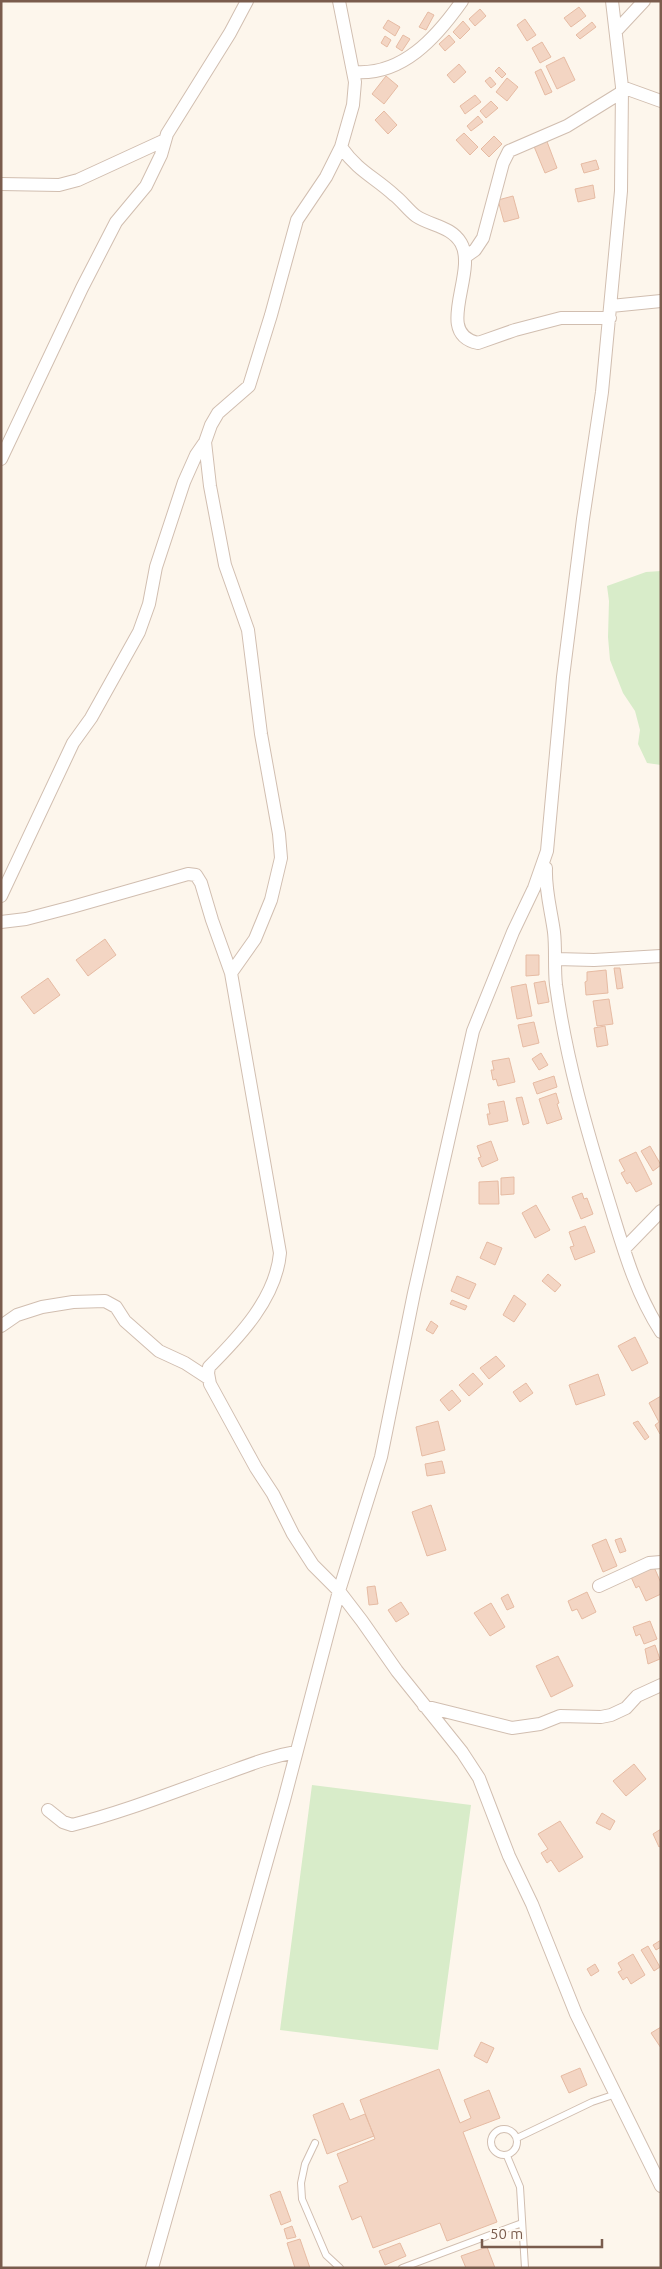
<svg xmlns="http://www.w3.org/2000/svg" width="662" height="2269" font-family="Ubuntu,sans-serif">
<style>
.green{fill:#d8ecc9}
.building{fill:#f3d5c3;stroke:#e6bba3}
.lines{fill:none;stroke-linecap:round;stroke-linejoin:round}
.lane-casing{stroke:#d1beb0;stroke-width:8}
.street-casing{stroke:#d1beb0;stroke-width:14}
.lane{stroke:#fff;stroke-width:6}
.street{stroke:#fff;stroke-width:12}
</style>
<rect width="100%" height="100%" fill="#fdf6ec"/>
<path class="green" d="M661,571V765L647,763L638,744L640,730L635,711L623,693L610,660L608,637L609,601L607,586L646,572Z
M312,1785L471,1805L438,2050L280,2030Z"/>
<path class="building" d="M579,7L586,16L571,27L564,18Z
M480,9L486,16L475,26L469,19Z
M428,12L434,15L426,30L419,27Z
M525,19L536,35L527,41L517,25Z
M388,20L400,27L395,36L383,28Z
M463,21L470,29L460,39L453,32Z
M592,22L596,27L580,39L576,35Z
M403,35L410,39L402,51L396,47Z
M449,35L455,42L445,51L439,44Z
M385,36L391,40L387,47L381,43Z
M542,42L551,57L540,63L532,48Z
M564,57L575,80L557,89L546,66Z
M459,64L466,72L454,83L447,75Z
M499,67L506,74L502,78L495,71Z
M541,69L552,92L545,95L535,72Z
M386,76L398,86L384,104L372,94Z
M490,77L496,84L491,88L485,81Z
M507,78L518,87L507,101L496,92Z
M475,95L481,102L465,114L460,106Z
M491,101L498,108L486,118L480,111Z
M384,111L397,125L388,134L375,120Z
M478,116L483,122L471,131L467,126Z
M464,133L478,147L470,155L456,140Z
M494,136L502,144L489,157L481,149Z
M546,139L557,168L545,173L533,144Z
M596,160L599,169L584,173L581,164Z
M593,185L595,198L578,202L575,189Z
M513,196L519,218L504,222L498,200Z
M105,939L116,955L88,976L76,960Z
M526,955H539V975L526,976Z
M614,968H620L623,988L617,989Z
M606,970L608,993L586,995L585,982L587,981V972Z
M48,978L60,995L34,1014L21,997Z
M545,981L549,1002L538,1004L534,983Z
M526,984L532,1016L517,1019L511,987Z
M609,999L613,1024L597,1026L593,1001Z
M534,1022L539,1043L523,1047L518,1025Z
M605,1026L608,1045L597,1047L594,1028Z
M541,1053L548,1065L539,1070L532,1059Z
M509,1058L515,1082L498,1086L496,1079L493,1080L491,1070H494L492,1061Z
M554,1076L557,1087L537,1094L533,1083Z
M556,1093L559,1103L557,1104L562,1119L547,1124L539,1099Z
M522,1097L529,1123L523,1125L516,1098Z
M504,1101L508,1121L489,1125L487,1114H490L488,1104Z
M491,1141L498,1160L482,1167L478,1158L481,1157L477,1146Z
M650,1146L661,1165L653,1171L641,1151Z
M636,1152L652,1184L636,1192L630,1182L627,1184L621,1173L625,1171L619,1160Z
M514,1177V1194L501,1195V1178Z
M498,1181L499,1204H479V1182Z
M582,1193L584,1199L587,1198L593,1214L581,1219L572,1197Z
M536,1205L550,1230L535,1238L522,1213Z
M585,1226L595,1252L575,1260L570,1247L574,1246L569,1232Z
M487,1242L502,1248L495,1265L480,1258Z
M548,1274L561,1285L555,1292L542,1281Z
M457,1276L476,1284L469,1299L451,1291Z
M514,1295L526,1304L514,1322L503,1315Z
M452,1300L467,1306L465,1310L450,1304Z
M431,1321L438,1326L433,1334L426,1330Z
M635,1337L648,1363L632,1371L618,1346Z
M496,1356L505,1366L489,1379L480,1368Z
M473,1373L483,1384L469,1396L459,1385Z
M598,1374L605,1395L576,1405L569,1385Z
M526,1383L533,1393L520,1402L513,1392Z
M452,1390L461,1401L449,1411L440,1400Z
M661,1396V1434H660L655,1425L659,1422L649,1403Z
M438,1421L445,1450L422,1456L416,1427Z
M638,1421L649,1437L645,1440L633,1423Z
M442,1461L445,1473L427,1476L425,1464Z
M431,1505L446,1550L427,1556L412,1512Z
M621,1538L626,1551L620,1553L615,1540Z
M606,1539L617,1566L603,1572L592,1545Z
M654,1567L661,1583V1594L646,1601L639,1586L636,1588L631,1577Z
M375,1586L378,1604L369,1605L367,1587Z
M587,1592L596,1612L582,1619L577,1609L572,1611L568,1601Z
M508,1594L514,1607L507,1610L501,1598Z
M401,1602L409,1614L396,1622L388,1610Z
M491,1603L505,1627L490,1636L474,1613Z
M650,1621L657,1639L644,1644L640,1634L636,1636L633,1627Z
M655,1645L660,1659L648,1664L645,1649Z
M558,1656L573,1686L551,1697L536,1666Z
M634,1764L646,1779L626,1796L613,1781Z
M602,1813L615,1821L610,1830L596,1823Z
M560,1821L583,1857L559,1872L551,1860L547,1863L541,1853L548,1849L538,1834Z
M661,1829V1846L659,1847L653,1834Z
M661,1940V1947L656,1950L653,1945Z
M648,1946L660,1967L654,1971L641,1950Z
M633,1954L645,1975L631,1984L627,1977L623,1980L618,1972L622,1970L618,1963Z
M595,1964L599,1971L591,1976L587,1969Z
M661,2027V2048L651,2033Z
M481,2042L494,2048L487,2063L474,2056Z
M580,2068L587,2085L569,2093L561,2076Z
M439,2069L460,2123L471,2118L464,2100L489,2090L500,2118L463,2132L497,2222L447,2241L440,2223L373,2248L361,2216L352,2220L339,2186L348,2182L337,2154L375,2139L360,2100Z
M343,2103L350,2120L365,2114L374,2136L327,2154L313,2115Z
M280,2191L291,2221L281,2225L270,2195Z
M292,2226L296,2237L287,2239L284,2229Z
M300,2239L310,2268H295L287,2243Z
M400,2243L406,2256L385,2265L379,2251Z
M487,2247L495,2268H466L461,2256Z"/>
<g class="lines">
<defs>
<path id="lane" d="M491 2142a13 13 0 1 1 26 0a13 13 0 1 1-26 0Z
M517,2138L592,2102L616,2094
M315,2143L305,2164L301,2183L302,2199L326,2255L340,2268
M507,2156L520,2187L525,2268
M402,2268L522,2223"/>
<path id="street" d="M339,1L355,82L353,105L341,147C359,172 373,176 394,195C402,201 408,210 416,216C431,226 451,226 461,243C478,273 433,334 478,343L515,330L561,318H610
M616,31L644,1
M354,72C402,76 436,38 462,1
M622,87L661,101
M1,184L59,185L78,180L165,140
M465,257L475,250L483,238L503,163L509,151L567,126L622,92
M611,306L661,301
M1,459L82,288L116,222L146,186L161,155L167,134L230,33L247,1
M546,868C545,890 551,910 554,932C556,949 554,967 556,985C566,1059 587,1131 609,1202C623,1247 635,1292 661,1332
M1,896L73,743L91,718L139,632L149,604L156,567L184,482L196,455L205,442
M1,922L26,919L72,907L188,874L196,875L201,883L212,920L231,973L280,1253C276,1298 240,1336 209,1367L208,1373L210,1384L256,1468L273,1494L293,1534L313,1565L339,1591L362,1621L397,1671L462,1752L479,1778L509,1856L532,1904L576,2014L661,2186
M556,959L594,960L661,956
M231,973L255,939L271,900L281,858L279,834L261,734L248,630L225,565L210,486L205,442L211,425L218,413L249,386L271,315L297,220L326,177L341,147
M624,1249L661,1211
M1,1326L17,1315L42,1307L73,1302L105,1301L116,1307L125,1321L159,1351L185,1363L208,1378
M599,1586L649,1563L661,1562
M424,1706L512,1728L540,1724L560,1716L601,1717L611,1715L626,1708L637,1696L661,1685
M48,1810L63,1822L72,1825C120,1813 166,1795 213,1778C242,1768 266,1757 296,1752
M152,2268L284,1800L339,1591L381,1457L414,1293L473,1031L513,932L534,888L547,851L563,677L583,519L602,392L621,191L622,87L612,1"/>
</defs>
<use href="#lane" class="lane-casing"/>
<use href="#street" class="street-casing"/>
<use href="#lane" class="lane"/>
<use href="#street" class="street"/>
</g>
<rect width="662" height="2269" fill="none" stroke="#7a5c4d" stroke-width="5"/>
<path d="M482 2239v8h120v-8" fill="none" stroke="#7a5c4d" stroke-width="2.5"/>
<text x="490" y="2239" font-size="15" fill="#7a5c4d" stroke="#fffaf3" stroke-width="4" paint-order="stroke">50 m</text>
</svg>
